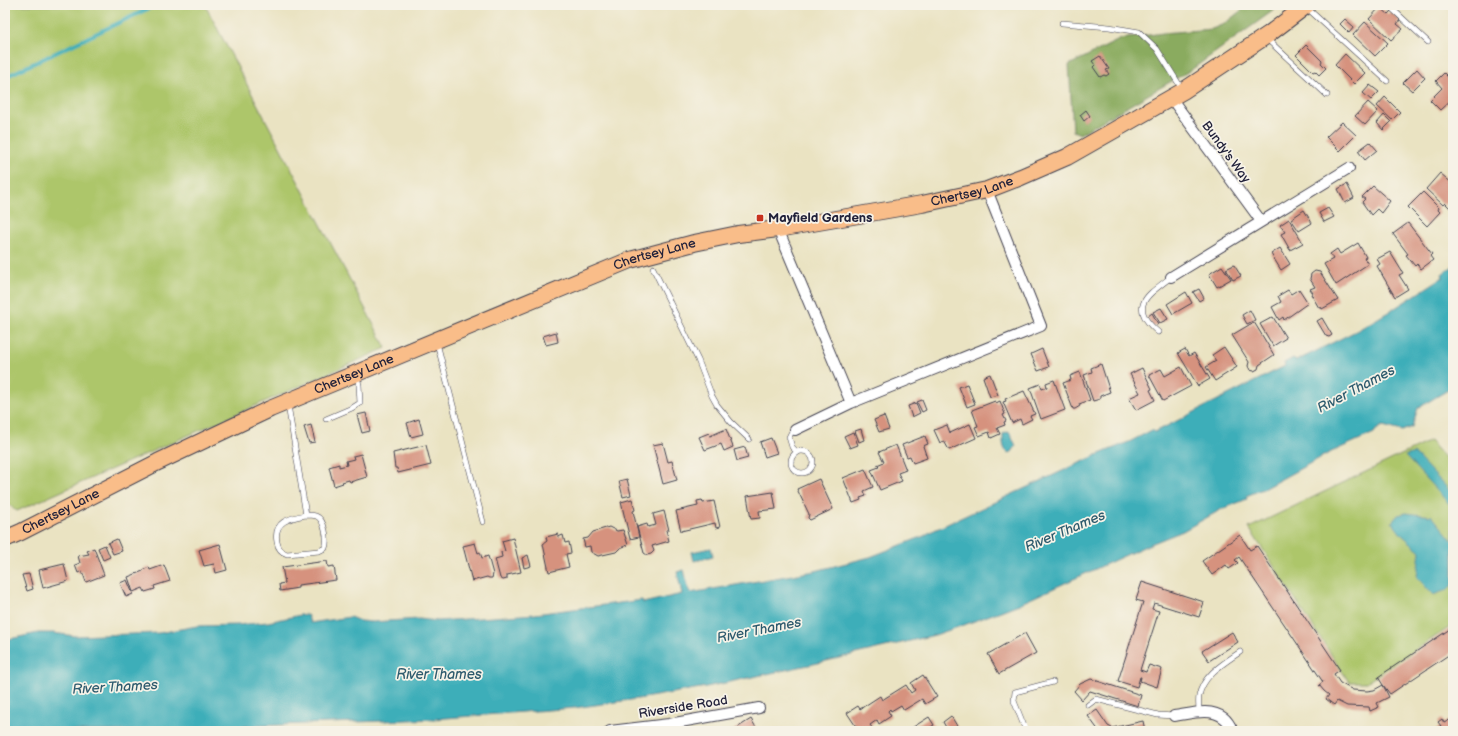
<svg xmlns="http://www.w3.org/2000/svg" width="1458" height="736" font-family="'Balsamiq Sans',sans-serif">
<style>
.green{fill:#adc66b;stroke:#687453}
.forest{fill:#8aab5f;stroke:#56664d}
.water{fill:#3eaeb9;stroke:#30687a}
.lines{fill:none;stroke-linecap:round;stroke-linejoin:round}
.stream{stroke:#3eaeb9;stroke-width:4}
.building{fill:#d6927e}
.service-casing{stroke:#403f4f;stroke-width:6}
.minor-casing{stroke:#403f4f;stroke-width:12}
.primary-casing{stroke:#403f4f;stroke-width:18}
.service{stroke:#fff;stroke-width:5}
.minor{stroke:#fff;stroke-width:10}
.primary{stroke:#f9bd89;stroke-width:16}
.poi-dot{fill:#c8321e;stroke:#f7f3e8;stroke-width:1.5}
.labels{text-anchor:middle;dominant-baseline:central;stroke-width:3.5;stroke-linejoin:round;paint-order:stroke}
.street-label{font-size:13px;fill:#22223b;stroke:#f7f3e8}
.poi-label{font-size:13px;font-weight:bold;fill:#22223b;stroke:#f7f3e8;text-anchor:start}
.water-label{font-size:14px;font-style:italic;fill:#2d5a6d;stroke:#f7f3e8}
</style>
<rect width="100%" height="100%" fill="#f7f3e8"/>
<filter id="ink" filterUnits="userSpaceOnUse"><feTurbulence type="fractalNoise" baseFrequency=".025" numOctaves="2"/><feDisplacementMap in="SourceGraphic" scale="8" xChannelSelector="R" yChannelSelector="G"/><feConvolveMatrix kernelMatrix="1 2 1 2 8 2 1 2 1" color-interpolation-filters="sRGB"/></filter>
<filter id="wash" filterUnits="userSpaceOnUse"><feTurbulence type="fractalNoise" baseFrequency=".012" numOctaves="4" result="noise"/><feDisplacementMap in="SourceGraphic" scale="16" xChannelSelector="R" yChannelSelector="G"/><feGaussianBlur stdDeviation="0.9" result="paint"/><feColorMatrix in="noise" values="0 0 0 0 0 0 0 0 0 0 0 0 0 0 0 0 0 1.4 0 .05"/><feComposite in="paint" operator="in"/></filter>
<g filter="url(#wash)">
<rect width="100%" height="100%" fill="#eae3c2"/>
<path class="green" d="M5,5H205L386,348L17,511L5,502Z
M1430,441L1453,466V625L1367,682H1349L1249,528Z"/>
<path class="forest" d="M1248,5H1281L1191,70L1080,134L1073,131L1069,65L1121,39L1163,33L1212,29L1224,24Z"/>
<path class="water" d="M1453,266V387L1418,408L1412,427L1402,431L1383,426L1376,430L1374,433L1329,453L1263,489L1246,496L1247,499L1222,509L1183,531L1148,545L1019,604L964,625L935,635L818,663L706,687L644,698L574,708L433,719L227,727L176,731H5V640L38,633H53L75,636L159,633L197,626L237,625L268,622L305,614L308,616L310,623L350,617L360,621L372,622L419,619L438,621L535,614L642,600L643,603L682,594L677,572L684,570L690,593L815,571L870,557L924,536L930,532L1097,455L1131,441L1152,430L1155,432L1285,366L1284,363L1293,358L1296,361L1358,330L1395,308L1443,277L1442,274Z
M1007,432L1010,433L1016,446L1012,452L1009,453C1002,450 1003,441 1003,434Z
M1414,453L1453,494V508L1405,456Z
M1406,513L1432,516L1453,541V584L1447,590L1433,595L1417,577L1420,551L1401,534L1392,522L1398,515Z
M711,548L713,556L694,561L692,552Z"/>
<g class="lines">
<path class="stream" d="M5,77L156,5"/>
</g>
<g id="blocks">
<path class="building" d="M1380,7L1388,14L1391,11L1400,20L1397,24L1403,29L1391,40L1369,19Z
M1345,19L1354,27L1349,33L1340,24Z
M1365,22L1388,43L1375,56L1353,35Z
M1306,45L1322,61L1321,63L1326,68L1319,75L1315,71L1313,72L1296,55Z
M1345,54L1365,73L1354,84L1335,65Z
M1100,56L1109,69L1106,70L1109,74L1106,76L1104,75L1100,77L1093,67L1095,65L1092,61Z
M1417,69L1425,78L1412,91L1403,83Z
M1444,73L1453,82V98L1440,110L1430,100L1442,88L1436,81Z
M1370,85L1379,92L1371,100L1363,93Z
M1385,97L1400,112L1392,120L1377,106Z
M1368,102L1378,111L1365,125L1355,116Z
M1086,110L1090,116L1084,121L1080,115Z
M1384,115L1391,122L1383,130L1377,123Z
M1342,122L1356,135L1340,151L1326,137Z
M1370,142L1377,150L1365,160L1358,151Z
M1440,173L1453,184L1452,210L1445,203L1443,205L1426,189Z
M1347,184L1354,198L1345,203L1338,189Z
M1373,186L1390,201L1381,213L1377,209L1371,215L1362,202L1365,199L1362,197Z
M1423,192L1439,208L1438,210L1440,212L1427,226L1408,207Z
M1328,208L1334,217L1324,222L1319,213Z
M1304,210L1312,223L1299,231L1291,219Z
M1289,219L1303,243L1290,250L1281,234L1285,232L1280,225Z
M1408,223L1432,254L1430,256L1433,260L1421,269L1417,264L1415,266L1406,255L1408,254L1393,234Z
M1358,243L1366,257L1364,258L1368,264L1336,285L1324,264L1333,259L1330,254L1337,249L1340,254Z
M1280,248L1290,264L1281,270L1271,254Z
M1390,252L1403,273L1399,275L1408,289L1395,297L1377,266L1380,264L1377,259Z
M1234,265L1241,276L1233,280L1226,269Z
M1222,266L1231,279L1217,287L1209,274Z
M1315,271L1320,272L1338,300L1322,309L1321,307L1319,308L1311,294L1313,293L1310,289L1315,287L1310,279L1311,274Z
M1199,289L1204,298L1199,301L1193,292Z
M1299,289L1308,303L1284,320L1283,317L1279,320L1272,307L1281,302L1278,296L1288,290L1291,294Z
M1186,292L1192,303L1173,314L1167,304Z
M1161,308L1168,319L1160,323L1153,312Z
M1250,310L1255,320L1247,324L1242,315Z
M1152,313L1158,324L1153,327L1147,317Z
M1273,317L1286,338L1273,346L1260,324Z
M1322,318L1332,335L1329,337L1326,336L1317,321Z
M1254,322L1274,355L1259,365L1258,369L1254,371L1250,370L1248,366L1249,362L1232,335Z
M556,332L558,342L546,345L543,336Z
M1224,347L1237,367L1215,381L1206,367L1216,361L1212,355Z
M1042,349L1049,367L1038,371L1031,354Z
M1185,349L1189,356L1194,353L1210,379L1198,386L1178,353Z
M1101,364L1110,392L1100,396V399L1093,401L1084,375L1092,372L1091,368Z
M1181,367L1191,386L1163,401L1149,375L1161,369L1165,376Z
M1142,368L1152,389L1150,390L1155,400L1136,410L1129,398L1140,393L1130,374Z
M1080,372L1090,400L1079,404L1080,406L1075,409H1073L1063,383L1071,380L1070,376Z
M990,374L998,395L990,397L983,377Z
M1054,380L1065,410L1041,419L1030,388L1040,384L1042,389L1047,387L1046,383Z
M967,384L975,404L967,407L959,387Z
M1024,391L1035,414L1030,416L1032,419L1022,424L1020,419L1012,423L1003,402L1006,401L1005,399Z
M922,400L926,410L922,412L917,402Z
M995,401L996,403L1000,401L1005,414L1003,415L1006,421L1004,422L1005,425L997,428L1000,434L991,438L989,432L979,436L975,427L978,426L972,410Z
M916,403L920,413L912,417L908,406Z
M366,413L370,431L362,433L357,415Z
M884,416L889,429L879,432L874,420Z
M419,419L423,434L411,437L407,423Z
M970,424L976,438L949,450L944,441L940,443L934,430L947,425L950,433Z
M311,425L315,442L309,443L304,427Z
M726,429L733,447L724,451L721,444L705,450L699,437L709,433L710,436Z
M861,429L864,440L859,442L855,431Z
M853,432L858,445L850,448L844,436Z
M925,436L928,444L923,446L927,458L913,463L910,456L907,457L902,445Z
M771,438L777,453L765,457L760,442Z
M663,443L668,462L672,461L677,480L663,484L653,445Z
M426,445L431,465L398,473L397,468H395L393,453Z
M896,445L906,470L898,473L902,481L880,490L871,470L879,467L877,465L884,462L879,452Z
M745,447L748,458L737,461L734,450Z
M361,454L367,477L350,482L349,480L342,482L343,483L334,486L329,467L339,464V467L347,465L346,461L354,459L353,456Z
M865,469L873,487L864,491L866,496L860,498L861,500L853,503L843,478Z
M627,479L631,495L623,497L619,481Z
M819,479L833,509L810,520L808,518L809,514L797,489Z
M773,492L776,509L759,511L760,518L751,519L747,496Z
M632,499L635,510L633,511L639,537L630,539L621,502Z
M702,500L703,503L714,501L720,527L716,528L715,523L681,531L676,511L698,506L697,501Z
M664,511L669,530H666L669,541L652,546L654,551L651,554L647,555L644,553L637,527L647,524L648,527L656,525L653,514Z
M609,527L617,531L623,530L628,545L620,548L616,552L598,556L591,552L590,546L585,547L583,539L588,538L593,532Z
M558,534V537L563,535L565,543L569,542L571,553L566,554L569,567L549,572L543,544L547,541L546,537Z
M1240,535L1250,550L1257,546L1340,670L1334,674L1340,683L1353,690L1367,691L1374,690L1383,685L1378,677L1453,627V652L1390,694L1383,685L1389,697L1377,703L1379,707L1370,711L1369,707L1347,706L1337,701L1334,705L1326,699L1329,695L1324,691L1319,685L1323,682L1239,557L1235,560L1238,563L1229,569L1226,565L1212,575L1202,561Z
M513,538L521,572L507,575V579L503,580L500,578L495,559L502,557L501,552L505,551L502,541Z
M117,539L122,551L113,554L108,543Z
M475,543L478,553L480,552L482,558L488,556L493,574L492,578H489L487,577L472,581L463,546Z
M220,544L227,570L216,573L214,564L204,566L199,550Z
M105,545L110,557L103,560L98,548Z
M94,548L104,575L86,582L82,571L78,573L75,565L80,563L78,556L89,554L87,551Z
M528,555L531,566L524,568L522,558Z
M327,561L328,567L334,566L336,580L298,585V588L280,591L279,584L285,583L282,567Z
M64,564L68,581L43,588L39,570Z
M164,565L170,581L154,586L155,589L145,592L143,588L133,592L128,577L143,571V570L149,567L150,570Z
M29,574L33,589L27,591L22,575Z
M127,580L133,594L126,597L120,583Z
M1142,582L1204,602L1199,617L1154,603L1152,609L1159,611L1140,670L1146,672L1149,665L1162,669L1157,687L1140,681L1141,677H1140L1137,687L1118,681L1143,602L1136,600Z
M1232,632L1238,642L1209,661L1202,651Z
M1025,633L1036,653L999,674L988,654Z
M923,675L937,697L925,704L922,699L904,710L901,705L891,711L890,709L888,711L891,716L879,724L877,720L870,725L873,729L871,731H859L847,713L858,706L860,709L880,696L882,700L906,685L911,693L915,690L911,683Z
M1091,679L1141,695L1138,706L1090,691L1082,700L1074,691L1080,684Z
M1097,710L1108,726L1112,728L1143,721L1145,731H1099L1088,716Z
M951,716L960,731H948L943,722Z
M929,717L934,725L924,731H907Z
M1453,718V731H1433L1441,726L1438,722L1442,719L1444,723Z
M751,719L758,731H732Z"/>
</g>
</g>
<g filter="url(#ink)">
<use href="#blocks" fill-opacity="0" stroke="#403f4f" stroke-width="1"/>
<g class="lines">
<defs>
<path id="service" d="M1388,5L1428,42
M1306,7L1387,81
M1062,23L1109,27L1139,32L1157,49L1182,89
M1267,39L1327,95
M653,268L698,360L712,396L717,405L731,422L749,439
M1158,332C1127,306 1148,295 1171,277
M437,343L483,522
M288,405L306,515C309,515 313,515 316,516C325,519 328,541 325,548L319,551L287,554C281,552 278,548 277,542C273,521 290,518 306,515
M326,419L352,408L360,403L359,385L357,376
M795,430L791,433L789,437L792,447L797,452
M791 462a11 11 0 1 1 22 0a11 11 0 1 1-22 0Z
M1088,705L1096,699L1158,715L1174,716
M1199,712C1199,707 1198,701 1199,696C1203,675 1224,663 1240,652
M1026,731L1014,701L1015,692L1053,682"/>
<path id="minor" d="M1171,98L1261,221
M778,229L851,403L1041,326L987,190
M1171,277L1349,168
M795,430L851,403
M1174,716C1190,714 1210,707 1224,718C1228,721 1231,727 1233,731
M610,731L669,724L759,708"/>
<g id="primary">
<path id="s1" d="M5,539L21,532L158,462L270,409L630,260L694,243L738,234L778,229L922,204L987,190L1021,177L1067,157L1183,91L1269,34L1307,5"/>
</g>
</defs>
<use href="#service" class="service-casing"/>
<use href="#minor" class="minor-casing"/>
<use href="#primary" class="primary-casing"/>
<use href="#service" class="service"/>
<use href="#minor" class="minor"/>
<use href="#primary" class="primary"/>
</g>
</g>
<rect class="poi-dot" x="756" y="214" width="8" height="8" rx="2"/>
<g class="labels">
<g class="street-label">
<text transform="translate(1226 152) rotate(54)">Bundy's Way</text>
<text stroke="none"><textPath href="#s1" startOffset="1034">Chertsey Lane</textPath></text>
<text stroke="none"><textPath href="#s1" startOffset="710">Chertsey Lane</textPath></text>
<text stroke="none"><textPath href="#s1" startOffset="386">Chertsey Lane</textPath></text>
<text stroke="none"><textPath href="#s1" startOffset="62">Chertsey Lane</textPath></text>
<text transform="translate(683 707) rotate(-9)">Riverside Road</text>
</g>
<g class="poi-label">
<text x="768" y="218">Mayfield Gardens</text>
</g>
<g class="water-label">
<text transform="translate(1356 389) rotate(-28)">River Thames</text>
<text transform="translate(1065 531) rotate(-23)">River Thames</text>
<text transform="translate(759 630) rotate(-11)">River Thames</text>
<text x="439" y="674">River Thames</text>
<text transform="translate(115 687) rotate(-3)">River Thames</text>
</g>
</g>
<rect width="1458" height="736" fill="none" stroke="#f7f3e8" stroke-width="20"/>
</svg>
